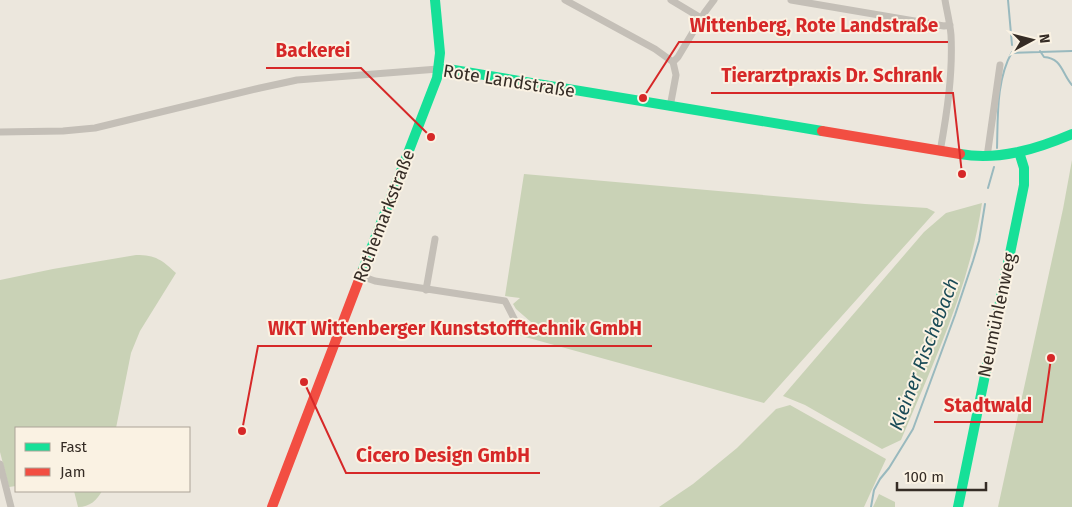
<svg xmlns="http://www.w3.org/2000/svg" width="1072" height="507" font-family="'Fira Sans',sans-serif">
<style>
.green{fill:#c9d2b6}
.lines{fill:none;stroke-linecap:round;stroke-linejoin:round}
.stream{stroke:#99b9be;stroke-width:2}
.street{stroke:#c4bfb7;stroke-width:7}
.fast{stroke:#16e098;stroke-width:10}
.jam{stroke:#f24e42;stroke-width:10}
.labels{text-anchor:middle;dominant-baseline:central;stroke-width:4;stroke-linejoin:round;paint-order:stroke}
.street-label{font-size:18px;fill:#352c25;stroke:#faf2e3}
.water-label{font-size:19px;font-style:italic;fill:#1a4b57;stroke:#faf2e3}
.leader{fill:none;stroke:#d62828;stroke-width:2}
.callout-dot{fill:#d62828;stroke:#faf2e3;stroke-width:2}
.callout-label{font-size:19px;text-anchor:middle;font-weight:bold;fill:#d62828;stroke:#faf2e3;stroke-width:4;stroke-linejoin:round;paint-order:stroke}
</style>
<rect width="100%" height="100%" fill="#ece7dd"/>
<path class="green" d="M1072,160V507H998L1063,209Z
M524,174L865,204L927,208L935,212L764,403L518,335L521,327L525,328L531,322L516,309L513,304L520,298L505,296Z
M982,203C970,286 933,364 901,440L882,449L805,405L783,396L924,232L946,213Z
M136,255C156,255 162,260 176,273L140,331L131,353L116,428H16V486L9,487L0,452V280L53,269Z
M790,405L886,459L864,507H659L693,484L737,448L776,409Z
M74,491H102C97,500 90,507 78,507Z
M879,494L895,502V507H873Z"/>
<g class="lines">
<path class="stream" d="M1008,0L1012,45
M1040,51L1044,57C1062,58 1062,74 1072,85
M1012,53L1072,51
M997,148C998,117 996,80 1012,52
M988,188L994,167
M871,507L874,490L880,479L889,468L913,429L955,315L973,261L979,241L985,204"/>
<path class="street" d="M565,0L655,49L673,62
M671,0L701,18
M791,0L944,26L950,25
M670,107L676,75L673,62L678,57L705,12L714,0
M0,132L63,131L95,128L260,88L297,80L438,69
M940,152C947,113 953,74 951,35C950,23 947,12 945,0
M987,157L1000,65
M361,276L375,281L505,301L520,330
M426,290L435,239
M0,464L11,507"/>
<path class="fast" d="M438,69H448L822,131
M960,154C998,161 1037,149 1072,134
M362,272L437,78L440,53L435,0
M958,507L1024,185V168L1019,152"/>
<path class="jam" d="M822,131L960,154
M272,507L362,272"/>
</g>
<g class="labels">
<g class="street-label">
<text transform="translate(509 81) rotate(9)">Rote Landstraße</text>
<text transform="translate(384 216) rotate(-69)">Rothemarkstraße</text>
<text transform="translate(997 315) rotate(-78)">Neumühlenweg</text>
</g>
<g class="water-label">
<text transform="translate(924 354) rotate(-69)">Kleiner Rischebach</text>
</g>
</g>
<path class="leader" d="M643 98L679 42H948M431 137L361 68H266M962 174L953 93H711M242 431L258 346H652M1051 358L1042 422H934M304 382L346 473H540"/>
<g class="callout-dot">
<circle cx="643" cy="98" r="5"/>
<circle cx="431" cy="137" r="5"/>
<circle cx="962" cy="174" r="5"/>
<circle cx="242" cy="431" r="5"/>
<circle cx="1051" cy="358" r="5"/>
<circle cx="304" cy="382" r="5"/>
</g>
<g class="callout-label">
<text x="814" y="32">Wittenberg, Rote Landstraße</text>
<text x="313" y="57">Backerei</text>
<text x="832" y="82">Tierarztpraxis Dr. Schrank</text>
<text x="455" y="335">WKT Wittenberger Kunststofftechnik GmbH</text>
<text x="988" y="412">Stadtwald</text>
<text x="443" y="462">Cicero Design GmbH</text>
</g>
<rect x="15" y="427" width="175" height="65" fill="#faf2e3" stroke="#aba397"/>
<rect x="25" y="443" width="25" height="8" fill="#16e098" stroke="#aba397"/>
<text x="60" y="452" font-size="15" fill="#352c25">Fast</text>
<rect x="25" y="468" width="25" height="8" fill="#f24e42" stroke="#aba397"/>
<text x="60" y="477" font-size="15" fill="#352c25">Jam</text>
<g transform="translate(1032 40) rotate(83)" stroke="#faf2e3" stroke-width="4" paint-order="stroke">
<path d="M0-4L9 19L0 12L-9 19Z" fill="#352c25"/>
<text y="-8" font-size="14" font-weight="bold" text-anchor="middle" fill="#352c25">N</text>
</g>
<path d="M897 482v8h89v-8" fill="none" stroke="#352c25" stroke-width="2.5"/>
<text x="904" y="482" font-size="15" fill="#352c25" stroke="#faf2e3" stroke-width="4" paint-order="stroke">100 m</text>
</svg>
